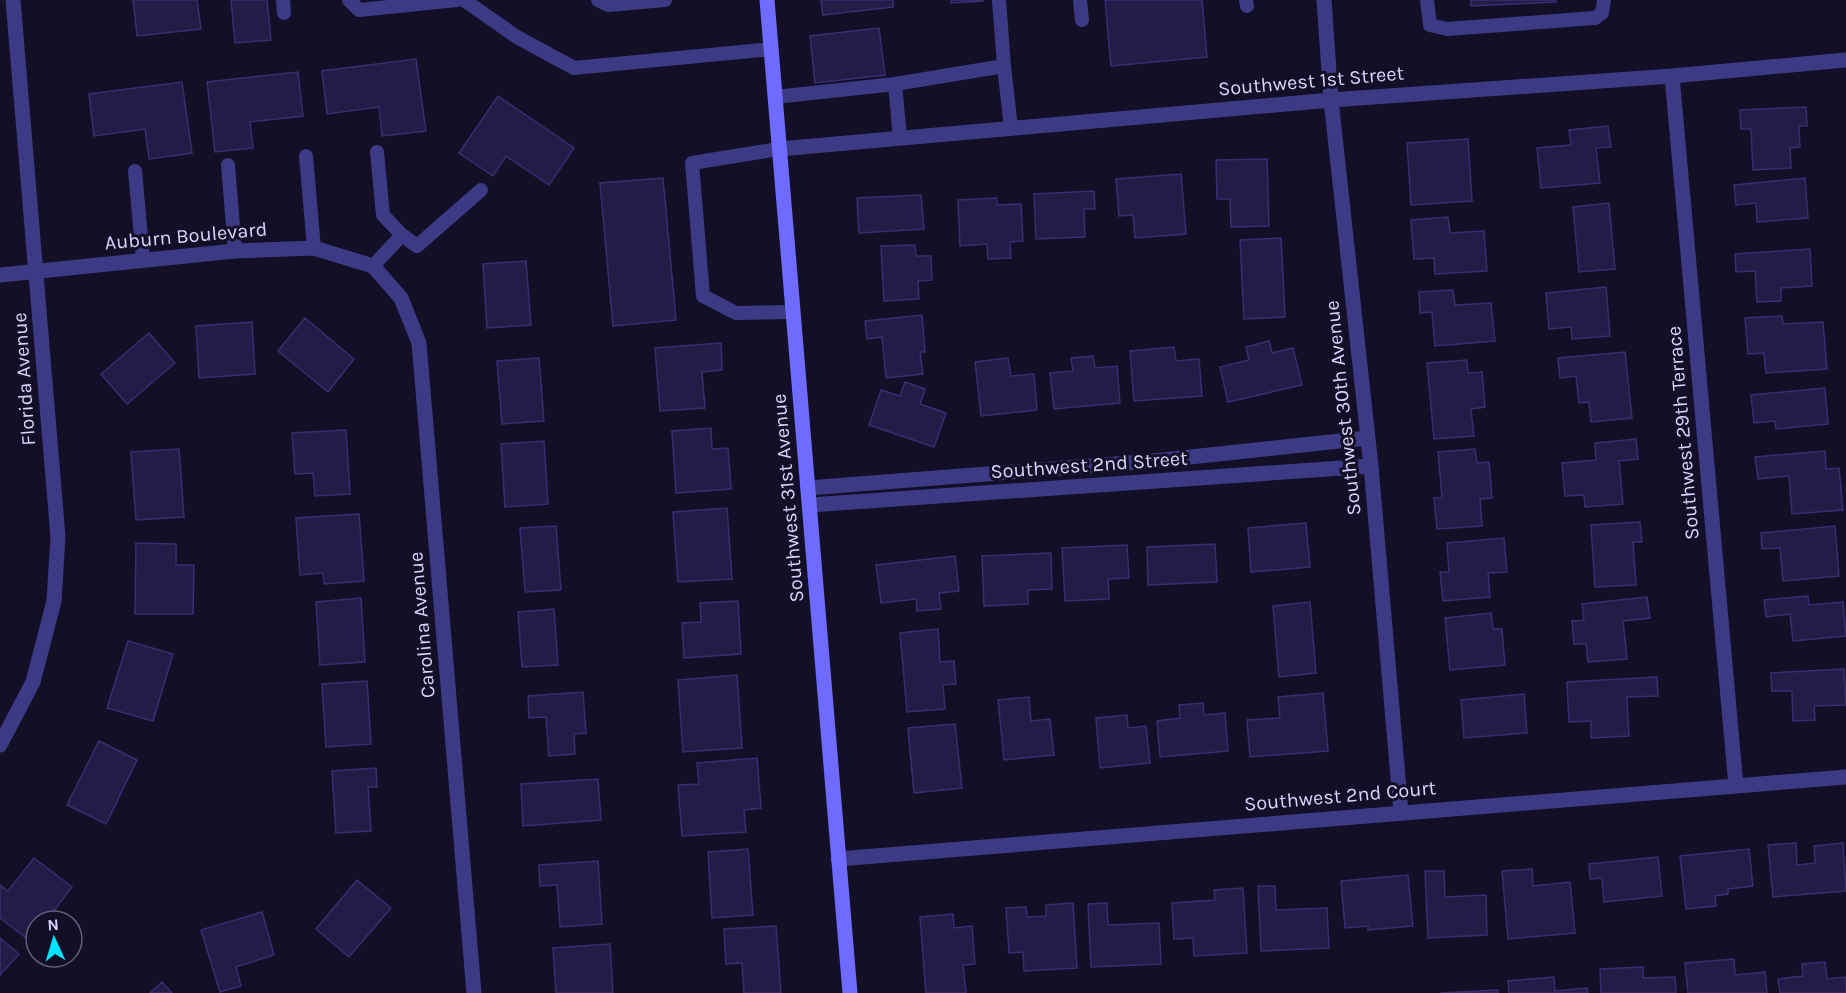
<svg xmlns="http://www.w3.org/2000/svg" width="1846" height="993" font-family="Karla,sans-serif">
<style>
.building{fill:#241b47;stroke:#3b2d73;stroke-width:1.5}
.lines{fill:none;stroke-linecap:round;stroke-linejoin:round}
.service{stroke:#3d3a85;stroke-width:14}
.minor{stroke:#3d3a85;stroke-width:15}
.secondary{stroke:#6f6bff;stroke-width:15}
.labels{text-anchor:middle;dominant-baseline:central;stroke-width:6;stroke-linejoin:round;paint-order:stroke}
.street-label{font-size:20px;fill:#d9d4ff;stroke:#130f26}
</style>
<rect width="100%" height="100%" fill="#130f26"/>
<path class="building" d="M133,0H197L201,29L137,36Z
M231,0H267L271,40L235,43Z
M821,0H893V7L823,15Z
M951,0H983V1L951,3Z
M1105,0H1202L1207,57L1111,66Z
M1471,0H1556V2L1471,6Z
M879,28L885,75L815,83L810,36Z
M416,59L426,131L382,136L379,107L327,114L322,71Z
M298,72L303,116L250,122L253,148L215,152L207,82Z
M182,82L192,153L149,159L145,129L94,136L89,94Z
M498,96L574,148L549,185L506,156L493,176L459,153Z
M1806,107L1807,126H1799L1800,147L1790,148L1791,168L1753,170L1751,129H1741L1740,110Z
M1608,126L1611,147L1596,148L1600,183L1541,188L1537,148L1571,145L1569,130Z
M1468,139L1472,201L1411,205L1407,143Z
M1267,159L1269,226L1231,227L1230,199H1217L1216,160Z
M1181,174L1186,234L1135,238L1133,215L1119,216L1116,179Z
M663,178L676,320L613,326L600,183Z
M1805,178L1808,218L1757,222L1756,203L1736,205L1734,185Z
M1094,191L1095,209H1084L1085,237L1036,239L1034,194Z
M921,195L924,229L859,233L857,198Z
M997,198V205L1021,204L1023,241L1010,242L1011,258L988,259L987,244L960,246L958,200Z
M1609,203L1615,269L1579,272L1573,207Z
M1448,217L1450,233L1484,231L1487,271L1435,274L1434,258L1414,259L1411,220Z
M1281,238L1285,317L1244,319L1240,240Z
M915,245L916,256H931L932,280L918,281L919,299L884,301L881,246Z
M1810,249L1812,286L1781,288V301L1757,302L1755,271L1736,272L1735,254Z
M526,261L531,325L487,328L483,264Z
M1606,287L1610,336L1572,339L1571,327L1549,329L1546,293Z
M1453,290L1455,305L1491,303L1495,341L1435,346L1432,312L1420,313L1419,292Z
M922,315L925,352H920L923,374L886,378L882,337L867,339L865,321Z
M1782,316L1783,324L1823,322L1827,369L1766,373L1764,353L1748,354L1745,318Z
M305,318L354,359L328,392L278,351Z
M252,322L255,374L199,378L196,326Z
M149,333L175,363L127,404L101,374Z
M1269,341L1272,353L1293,348L1302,385L1228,402L1220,367L1249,360L1246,347Z
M721,343L722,370L702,372L705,408L660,411L655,348Z
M1174,347L1176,361L1199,359L1202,396L1134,401L1130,351Z
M1625,352L1632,418L1591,422L1589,402L1579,403L1576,376L1560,378L1558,358Z
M1093,356L1095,368L1117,366L1120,403L1054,409L1050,373L1073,371L1071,358Z
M539,358L544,421L502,424L497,361Z
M1008,358L1011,376L1034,374L1037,410L981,416L975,362Z
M1467,360L1468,373L1482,372L1485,407L1471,409L1474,436L1434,439L1427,363Z
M905,382L925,389L920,404L946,413L934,447L869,425L881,390L900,396Z
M1825,388L1828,424L1776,429L1775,421L1754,423L1751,395Z
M711,428L712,449L728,448L731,489L676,493L672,431Z
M346,430L350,494L315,496L313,473L295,474L292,433Z
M1636,439L1638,459L1619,461L1623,504L1585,507L1584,495L1565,496L1562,463L1596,460L1595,443Z
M544,441L548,504L505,507L501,444Z
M179,449L184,517L136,520L131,452Z
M1475,449L1477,463L1489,462L1492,498L1480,499L1482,526L1437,529L1434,498H1442L1438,452Z
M1825,451L1826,469L1839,468L1843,510L1792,514L1789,476L1758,479L1755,457Z
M727,508L732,579L678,582L673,512Z
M359,514L364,581L324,584L323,573L300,575L296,518Z
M1640,522L1642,542H1633L1636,585L1595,587L1591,525Z
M1306,523L1310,567L1251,572L1248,528Z
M556,526L561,590L525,592L520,528Z
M1835,526L1839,576L1783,581L1780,548L1762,549L1761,533Z
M1504,538L1507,572L1488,573L1490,597L1443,601L1440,572H1449L1447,543Z
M136,543L176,544V565H194L193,614H135Z
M1215,544L1217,582L1148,585L1147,547Z
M1127,545L1129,578L1108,579L1109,599L1065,601L1062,548Z
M1051,553L1052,589L1028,590V604L984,606L982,556Z
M955,556L959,591L939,593L941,609L917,611L916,599L881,603L876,565Z
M1808,596L1809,605L1843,602L1846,636L1793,641L1790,614L1766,617L1764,600Z
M1647,597L1650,618L1623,621L1627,659L1588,662L1586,644H1574L1572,621L1584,620L1582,604Z
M361,598L365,662L320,665L316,602Z
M738,601L741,654L684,658L682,623L701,622L700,603Z
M1310,602L1316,673L1279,677L1273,606Z
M554,609L558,665L522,667L518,612Z
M1491,613L1493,629H1502L1505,665L1450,670L1445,618Z
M938,629L940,662L954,661L956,684L943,685L945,709L907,712L900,633Z
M128,641L173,654L153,721L107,708Z
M1844,669L1846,705L1814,706L1815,720L1793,721L1792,691H1772L1771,673Z
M737,675L742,748L683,752L678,680Z
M1657,677L1658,696L1627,697L1629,736L1591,738V721L1569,722L1567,682Z
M367,681L371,744L326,747L322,684Z
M583,692L586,733L574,734L575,754L549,756L546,717L529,718L528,696Z
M1323,693L1328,751L1250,757L1247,720L1280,718L1278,697Z
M1524,694L1527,733L1464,738L1461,700Z
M1029,697L1031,721L1050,719L1054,755L1004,760L998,700Z
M1203,703L1204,715L1225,713L1228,751L1160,757L1157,721L1180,718L1179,705Z
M1127,715L1128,728L1146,726L1150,763L1100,768L1096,718Z
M955,724L962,788L914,793L908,728Z
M99,741L137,760L106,824L67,805Z
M757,758L761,808L744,810L746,832L682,836L678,785L699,784L697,763Z
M376,768L377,787H368L371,831L336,833L332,771Z
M598,779L601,820L523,826L521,784Z
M1796,843L1797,865L1815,863L1814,846L1843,843L1846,891L1773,897L1768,845Z
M748,849L753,915L712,918L708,852Z
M1749,849L1753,886L1728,889V894L1715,896L1716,906L1686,909L1680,856Z
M1658,857L1662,896L1604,902L1602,878L1590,879L1589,864Z
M34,858L72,887L46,921H36V934L30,941L0,918V885L8,891Z
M598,861L602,924L560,927L557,885L540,886L539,865Z
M1532,869L1533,886L1570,882L1575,933L1508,939L1502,871Z
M1425,871H1444L1445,897L1486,895L1487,935L1428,938Z
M1408,875L1413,926L1368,930V926L1345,928L1341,881Z
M357,880L391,908L349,957L316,929Z
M1258,886H1275L1276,910L1327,908L1329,948L1261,951Z
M1243,888L1247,953L1194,956L1193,938L1174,939L1172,903L1215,900L1214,890Z
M1073,903L1077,968L1024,971L1023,952L1009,953L1006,908L1026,907L1027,917L1046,916V905Z
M1107,903L1108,925L1159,923L1161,964L1091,967L1088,904Z
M262,912L274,955L236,967L241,986L220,992L201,930Z
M953,914L954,928L972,926L975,964L963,965L966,993H926L920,917Z
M776,926L781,993H744L742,963L726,964L724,929Z
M0,938L19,954L0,975Z
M610,944L613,993H556L553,948Z
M1734,959L1735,975L1765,972L1767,993H1688L1685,963Z
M1825,962L1827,979L1846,977V993H1780L1778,979L1803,976L1802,964Z
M1643,967V978L1675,977L1676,993H1601L1600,969Z
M1554,977L1555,991L1587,988L1588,993H1509L1508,981Z
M162,982L172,993H150Z
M1498,990V993H1440Z"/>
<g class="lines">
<path class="service" d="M283,0L284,13
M349,0L359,10L457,0
M464,0L517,37L574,68L771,49
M598,0L608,5L665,0
M999,0L1004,66
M1080,0L1082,20
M1246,0L1247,6
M1427,0L1430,25L1447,29L1595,18L1602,13L1604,0
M895,84L900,138
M775,97L895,84L1004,66L1011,128
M779,149L692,163L703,296L736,313L792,312
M377,152L383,215L402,235
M306,156L314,248
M228,165L235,251
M135,171L143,259
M373,266L402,235L417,246L481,190"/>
<path class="minor" d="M1324,0L1331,100L1371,466L1401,812
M1672,76L1736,786
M779,149L1331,100L1672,76L1846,60
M0,275L235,251L314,248L373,266L401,298L419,343L474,993
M808,488L1153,461L1367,438
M810,505L1371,466
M0,745L33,682L54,601L58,537L13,0
M838,859L1846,777"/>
<path class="secondary" d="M767,0L850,993"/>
</g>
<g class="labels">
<g class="street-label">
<text transform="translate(1311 81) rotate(-5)">Southwest 1st Street</text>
<text transform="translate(186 236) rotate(-5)">Auburn Boulevard</text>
<text transform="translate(24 379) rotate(-94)">Florida Avenue</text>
<text transform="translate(1343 408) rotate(-96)">Southwest 30th Avenue</text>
<text transform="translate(1683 433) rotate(-95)">Southwest 29th Terrace</text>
<text transform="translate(1089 465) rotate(-4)">Southwest 2nd Street</text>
<text transform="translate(788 498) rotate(-95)">Southwest 31st Avenue</text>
<text transform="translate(422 625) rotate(-95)">Carolina Avenue</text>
<text transform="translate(1340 796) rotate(-5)">Southwest 2nd Court</text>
</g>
</g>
<g transform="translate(54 939) rotate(356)"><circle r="28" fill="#130f26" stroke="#625e7d" stroke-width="1.5"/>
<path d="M0-4.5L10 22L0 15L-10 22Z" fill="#00e5ff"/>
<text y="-9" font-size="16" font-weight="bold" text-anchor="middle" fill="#d9d4ff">N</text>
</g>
</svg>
